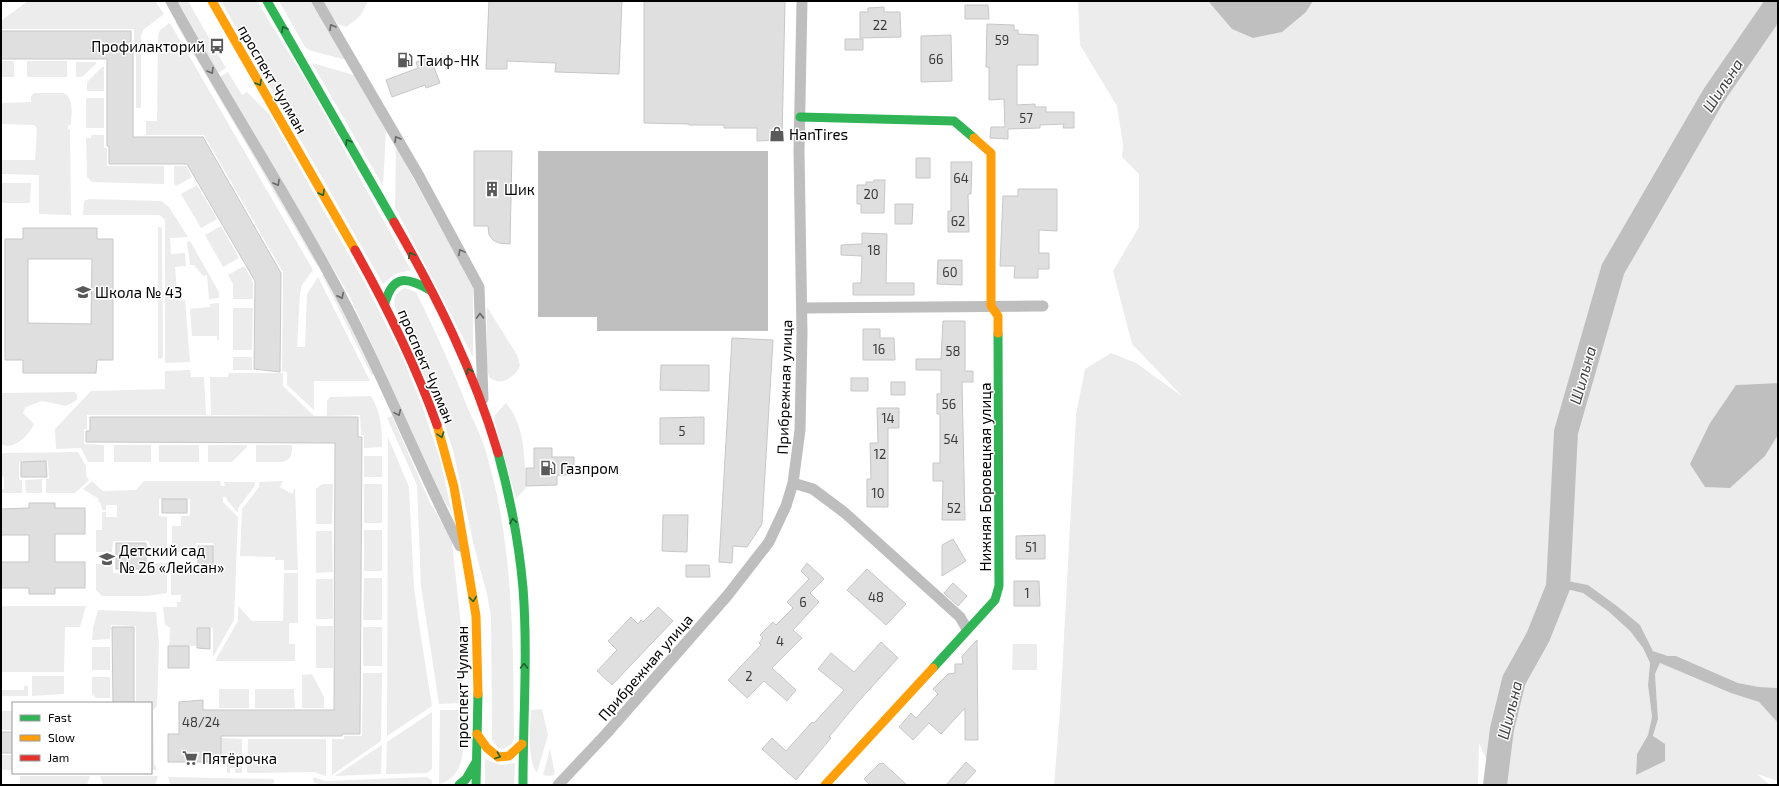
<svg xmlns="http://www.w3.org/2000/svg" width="1779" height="786" font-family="'Exo 2',sans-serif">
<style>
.green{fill:#ececec}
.water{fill:#bfbfbf}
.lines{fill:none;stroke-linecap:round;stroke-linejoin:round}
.river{stroke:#bfbfbf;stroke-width:24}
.building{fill:#dfdfdf;stroke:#c7c7c7;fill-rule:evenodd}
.street{stroke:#bebebe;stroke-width:11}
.fast{stroke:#30b455;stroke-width:9}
.slow{stroke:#ff9f0a;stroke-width:9}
.jam{stroke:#e5322d;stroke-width:9}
.oneway{stroke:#686868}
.oneway2{stroke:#1a632f}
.labels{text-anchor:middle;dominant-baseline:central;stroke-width:3;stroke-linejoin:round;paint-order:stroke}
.number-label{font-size:13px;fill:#383838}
.poi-label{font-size:15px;fill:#000;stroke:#fff;text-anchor:start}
.street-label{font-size:15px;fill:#000;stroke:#fff}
.water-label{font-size:16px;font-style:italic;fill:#444;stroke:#fff}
</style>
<rect width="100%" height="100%" fill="#fff"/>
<path class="green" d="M28,1H155L164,14L143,30L141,36V108H136V47H134V29H1V21Z
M177,1H188L226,68L218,73Z
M221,1H257L309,86L411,270L395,274L383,284Z
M279,1H312L346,60L309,50L305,47Z
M321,1H368C360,17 362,16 346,27L338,24Z
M1078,1H1208L1232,29L1306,12L1313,1H1778V383L1736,385L1765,456L1778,435V688L1759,687L1738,683L1676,656H1668L1653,651L1640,625L1617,606L1588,585L1558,579V587L1583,593L1608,611L1630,631L1643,648L1650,663L1648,685L1652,717L1648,735L1637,754L1636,774L1654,765L1653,737L1658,719L1655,674L1660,663L1731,692L1759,702L1778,723V781L1757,774L1770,785H1498L1479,743L1478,785H1054L1060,711L1076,415L1085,369L1111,353L1136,363L1183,397L1132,344L1113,271L1139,227V174L1122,157L1123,145L1117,106L1080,45Z
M175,22H177L318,263L317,266Z
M170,23L313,270L302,285L300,293L297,347H305L307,294L318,277L370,381H314V410L287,385V372L282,371L283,272L204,135H146V121H157L158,36L160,30Z
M1,61H14V77H1Z
M27,61H67V77H27Z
M76,62H96V64L82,77H76Z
M312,63L354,75L384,124L386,131L383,186Z
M102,67H104V91H87V82Z
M228,72L242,95L247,92L269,114L366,285L401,354L422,405L440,459L452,513L441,495L349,295L219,77Z
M34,93H63C75,98 71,114 71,125H68V129L70,130L71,215L39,214V175L1,174V160H35L37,128L34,125L1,124V103L31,102V96Z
M86,98H104V128H86Z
M91,135H104V148H107V166H164V184L92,182L87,177L86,138H91Z
M396,147L473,286V357L395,207Z
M174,166H186L192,177L176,186L174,184Z
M1,183H31L30,203H1Z
M197,185L217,219L201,228L181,194Z
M89,199L161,201L169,207L188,237L170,238L171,254L185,253L186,266L175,267L178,301L185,300L190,362L165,363V220L159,215H83L84,201Z
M221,226L239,258L223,267L205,235Z
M158,227H161L162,230L163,357L161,359L158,358Z
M190,241L219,292V298L209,299L207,275L203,276L194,265H190L187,242Z
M244,266L253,282V299H233V284L228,275Z
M322,275H325L374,372L372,376Z
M405,288L416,292C435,331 453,370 469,411C476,426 484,442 488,459C514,550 513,644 514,738L512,744L503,749L498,748L492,740L491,617L487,594L474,546L453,450L441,414L395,307C393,297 396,292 405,288Z
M219,303V340H217V336H192L190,309L210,307V304Z
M487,307L517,355L520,365L518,370C510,380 500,386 489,377L486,364Z
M233,308H253L252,350H233Z
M233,357H252V370H233Z
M190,370L191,377H204L206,415H87V429H84V444L104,445V462H88L81,448L56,449L55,429L91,391L165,389V371Z
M229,373H283V386L314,416L211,415L210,377H228Z
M74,392L77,394V400L66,406L42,401L26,407L23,413L34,424C29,435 14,451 1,444V393Z
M371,396C381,413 382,428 382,447L364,448V435H361L360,415L327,416V401L330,397Z
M506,403C526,428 524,457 526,488L516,499L494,419L495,415Z
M392,416L430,503L450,536L452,542L463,644V703L439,704L421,586L417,485L387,418Z
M388,437L409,487L414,587L420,631L432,706L387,736Z
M114,445H151V462H114Z
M159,445H199V462H159Z
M208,445H247V447L232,462H208Z
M256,445H292C292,454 292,460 282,462H256Z
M78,452L86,466V476L89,480L75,493H46V479H49L48,461L19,462V480H22V493H1V490L4,489V477H1V453Z
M364,456H382V477H364Z
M42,479V493H26L25,480Z
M92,481L103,491L136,490L144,481H220L221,486H225L224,482H255L254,487L238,508V513L227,500L226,497H223V502L238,517L234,620L213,657V628H197L196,646H169L170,628L165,624L163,607H177V602H181V595H171V565H195V574H213V543H196V552H172V526H181V516H190V499H159V516L167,517V549H150L149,541H113L112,552H96V530H102V512H106V517H117V505H106V510H102L101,504L98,501L99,499L83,489Z
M283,481L280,487L292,494L295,488L298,570H284V560H275V557L240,556L242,509L259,487V482Z
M322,484H333L332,524H316V489Z
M364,484H382V523H364Z
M364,530H382V571H364Z
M316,531H332L333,572L316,573Z
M150,563H167V593L148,596H102L96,590V564H113V573H149Z
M284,573H298V623H289V644H295V661H215L238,621V606L252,621H283Z
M364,578H382V620H363Z
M316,579H333V619H316Z
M1,606H86L80,627H65L64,672H1Z
M98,610L156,612L159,644L157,706L153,710L154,763L157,770H151V703H136V626L111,625L110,639L92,640L93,628Z
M316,626H333V668H316Z
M363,627H382V666H363Z
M1013,644H1037V670H1012Z
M92,647H110V670H92Z
M363,673H382L381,741L332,775V739H344V736H362Z
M312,674L324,697V708H302V675Z
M32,676H64V694L32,696Z
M92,677H110V698H96L92,694Z
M24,686H28V696H1V690H24Z
M219,689H249V708H219Z
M255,689H294L295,708H255Z
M542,709L548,735L537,773C527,761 530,725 531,710Z
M440,710H463C462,736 471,775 439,784Z
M1,711H13V730H1Z
M432,712V769L427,773L386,774L387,742Z
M221,738L242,739V773H235V768H230V773H227V756H221Z
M248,739H326V776L314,772L247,773Z
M382,745L381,774L335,776Z
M550,749L555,774L550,776L543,775Z
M1,755H13V770H1Z
M485,759L500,765L515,763L514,785H485Z
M20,776H90L87,785H20Z
M100,776H158L155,785H103Z
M168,777L274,779V783L268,785H171Z
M313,777L326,781L427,777L432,781V784L325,785L314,783Z"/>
<path class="water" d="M1208,1H1313L1306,12L1282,32L1253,38L1232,29Z
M538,151H768V331H597V317H538Z
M1778,383V435L1765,456L1730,488L1705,487L1690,464L1710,423L1736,385Z
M1558,579L1588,585L1617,606L1640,625L1653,651L1668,656H1676L1738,683L1759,687L1778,688V723L1759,702L1731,693L1660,663L1655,674L1658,719L1653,736L1665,744V761L1636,775L1637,754L1648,735L1652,717L1648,685L1650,663L1643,648L1630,631L1608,611L1583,593L1558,587Z"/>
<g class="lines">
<path class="river" d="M1495,785L1502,729L1514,680L1538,637L1558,587L1566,432L1613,269L1714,95L1778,2"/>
</g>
<path class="building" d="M489,1H622L619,74L555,72L556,63L507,61V69H486Z
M644,1H785L782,140L757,141V128H724V125H689V124L644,123Z
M965,5H988L989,19H965Z
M884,7V12H900L901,37L860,38V12H868V8Z
M987,24L1014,25V30H1018V34L1038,35V65H1017V105L1035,104V107H1046V112H1074V128H1063L1064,124L1040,125V128L1008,129V139L990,138L991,127H1005L1004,99L989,100V67H986Z
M1,31H131V50L133,49V137H203L281,273L280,372L254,369L255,281L187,164H109V146H107V59H1Z
M951,35L952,81L921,82V36Z
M845,39H863V50H845Z
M430,57L440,83L426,88L425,85L392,97L386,80L418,68L416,62Z
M474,151H512L510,244L499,243L493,240L489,235L488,226H474Z
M916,158H930V178H916Z
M951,162H972L971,194H968L969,232H948V211H951Z
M874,180H885L884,213H861V204H857V185H866V182H874Z
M1018,189H1057V231L1039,230V253H1049V269H1038V278H1014L1015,266H1000L1003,196H1018Z
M895,204H913L912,224H895Z
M23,228H97V239H113V360H97L96,373H23V360H5V239H23ZM28,259H92L91,324L28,323Z
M862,233L887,234L886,283H914V295H853V283H861L862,256L841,255V245L862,244Z
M938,260H962V285L937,284Z
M943,321H965V371H973V382H962L965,520H942L943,481H933V463H940V414H937V394H941V370H916V359H941Z
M863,329H880V338H894L895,360H863Z
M732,338L773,340L762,524L747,547L733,546L732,563L719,562Z
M661,365H709V391L660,390Z
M851,378H868V391H851Z
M891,382H905V395H891Z
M877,408H899V428H888V507H867V479H871L870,443H878Z
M90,417H358V437H362L360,734H342V736H221V762H168V734H179V702L203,700V710H334L335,443L86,442V431H90Z
M704,417V444H660V418Z
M534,448H552V457H574V475H557V485L526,486V468H534Z
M46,461L47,477H21V462Z
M162,499H187V513H162Z
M29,503H55V508H85V534H55V562H85V588H55V594H29V588H1V562H29V535H1V509L29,508Z
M663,515H688L687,552L662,551Z
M1045,535V559H1016V536Z
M953,539L966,561L942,576V545Z
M116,543H146V569H116Z
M198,546H213V572H198Z
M807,563L824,579L810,593L819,602L793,630L802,638L772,668L796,690L787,701L764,681L747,698L728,680L761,645L759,643L763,638L760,635L773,622L776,625L793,608L787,602L809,579L801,571Z
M686,565H709L710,577H686Z
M867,569L906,604L886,625L847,590Z
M1014,581H1039L1040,606H1014Z
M953,583L967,596L958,606L944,593Z
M658,607L673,621L612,685L597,671L617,650L608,641L631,617L638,624L641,620L643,622Z
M112,627H134V703H113Z
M197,628H210V649L197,648Z
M977,640L978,740H965V708L941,734L929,723L913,740L899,727L911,713L916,718L938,694L933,689L948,674L955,673V664H963L962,656Z
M881,642L898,658L858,702L829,737L831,738L796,780L762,749L772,738L786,751L812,722L814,723L844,690L818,669L831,653L854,672Z
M168,646H189V668H168Z
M1,732H13V753H1Z
M966,762L976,771L963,785H946Z
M880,763L881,764L883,763L907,785H870L864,779Z"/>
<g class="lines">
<path class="street" d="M171,1C225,100 287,194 340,294C384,376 417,463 460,546
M317,1L419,176L479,287L483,399
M802,308L1043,306
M793,483L813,489L845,513L960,617L967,629
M558,785L606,734L727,596L769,542L786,506L793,483L800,430L802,333L799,151L802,1"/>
<path class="fast" d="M267,1L394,222
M800,117L954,121L974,138
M385,303C393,274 407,277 430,290
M498,453C510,497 519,542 523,588C528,653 523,719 523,785
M933,668L995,600L999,586L998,333
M459,785L466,779L476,762
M476,785L478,694"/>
<path class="slow" d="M212,1L355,250
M974,138L991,153V306L998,316V333
M437,425L454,487L476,616L478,694
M477,734L487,748L498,757L509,756L522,744
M825,785L933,668"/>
<path class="jam" d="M394,222C436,295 474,371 498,453
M355,250C387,307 415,364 437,425"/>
</g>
<defs><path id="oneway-chevron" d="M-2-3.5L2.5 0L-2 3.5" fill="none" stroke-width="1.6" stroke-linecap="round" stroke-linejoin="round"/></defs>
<g class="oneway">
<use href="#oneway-chevron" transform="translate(332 27) rotate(-120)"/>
<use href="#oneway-chevron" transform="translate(211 71) rotate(59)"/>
<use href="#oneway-chevron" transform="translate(397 139) rotate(-121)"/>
<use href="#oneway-chevron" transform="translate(277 183) rotate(60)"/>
<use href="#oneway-chevron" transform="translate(461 252) rotate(-118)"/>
<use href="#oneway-chevron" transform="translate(341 296) rotate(63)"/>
<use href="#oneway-chevron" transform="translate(480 316) rotate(-92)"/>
<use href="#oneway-chevron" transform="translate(398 413) rotate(66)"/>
</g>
<g class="oneway2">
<use href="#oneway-chevron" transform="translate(284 29) rotate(-120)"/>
<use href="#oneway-chevron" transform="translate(259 83) rotate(60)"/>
<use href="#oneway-chevron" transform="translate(348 142) rotate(-120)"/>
<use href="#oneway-chevron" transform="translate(322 193) rotate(60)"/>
<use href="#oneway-chevron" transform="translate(411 255) rotate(-118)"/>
<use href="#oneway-chevron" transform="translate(469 371) rotate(-112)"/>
<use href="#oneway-chevron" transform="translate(441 435) rotate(72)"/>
<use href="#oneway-chevron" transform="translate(513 521) rotate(-100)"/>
<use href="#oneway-chevron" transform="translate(473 599) rotate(82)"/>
<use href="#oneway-chevron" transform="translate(524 666) rotate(-89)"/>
<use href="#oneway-chevron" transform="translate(498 756) rotate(20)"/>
</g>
<defs>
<symbol id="bus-bare" viewBox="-9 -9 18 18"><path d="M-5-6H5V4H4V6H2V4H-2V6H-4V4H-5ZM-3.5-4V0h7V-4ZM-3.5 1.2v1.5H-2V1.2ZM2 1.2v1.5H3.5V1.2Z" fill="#595959" stroke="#fff" stroke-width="2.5" paint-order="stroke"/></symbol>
<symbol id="fuel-bare" viewBox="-9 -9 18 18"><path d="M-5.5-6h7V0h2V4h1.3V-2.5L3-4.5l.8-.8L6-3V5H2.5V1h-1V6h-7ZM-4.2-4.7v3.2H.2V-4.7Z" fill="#595959" stroke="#fff" stroke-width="2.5" paint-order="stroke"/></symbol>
<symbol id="shop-bare" viewBox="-9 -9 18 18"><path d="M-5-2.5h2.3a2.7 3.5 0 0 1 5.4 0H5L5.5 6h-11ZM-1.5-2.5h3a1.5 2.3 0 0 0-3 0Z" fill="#595959" stroke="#fff" stroke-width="2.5" paint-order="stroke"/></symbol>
<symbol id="building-bare" viewBox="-9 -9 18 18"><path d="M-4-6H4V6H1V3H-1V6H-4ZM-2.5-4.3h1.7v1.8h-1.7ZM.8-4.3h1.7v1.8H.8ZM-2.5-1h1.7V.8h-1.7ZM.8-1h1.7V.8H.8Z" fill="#595959" stroke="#fff" stroke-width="2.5" paint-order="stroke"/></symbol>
<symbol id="school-bare" viewBox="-9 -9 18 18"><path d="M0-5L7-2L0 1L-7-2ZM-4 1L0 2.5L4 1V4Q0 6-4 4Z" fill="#595959" stroke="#fff" stroke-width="2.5" paint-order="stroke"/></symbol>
<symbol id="supermarket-bare" viewBox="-9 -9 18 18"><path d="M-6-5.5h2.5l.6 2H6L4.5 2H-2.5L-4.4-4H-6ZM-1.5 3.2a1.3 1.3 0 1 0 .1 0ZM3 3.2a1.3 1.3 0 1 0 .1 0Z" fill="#595959" stroke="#fff" stroke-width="2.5" paint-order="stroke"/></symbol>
</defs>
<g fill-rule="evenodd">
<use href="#bus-bare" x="206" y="35" width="22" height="22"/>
<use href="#fuel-bare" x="394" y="49" width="22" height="22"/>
<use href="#shop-bare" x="766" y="123" width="22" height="22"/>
<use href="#building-bare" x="481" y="178" width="22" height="22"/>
<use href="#school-bare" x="72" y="281" width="22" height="22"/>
<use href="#fuel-bare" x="537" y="457" width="22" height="22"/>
<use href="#school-bare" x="96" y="548" width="22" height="22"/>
<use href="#supermarket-bare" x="179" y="747" width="22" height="22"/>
</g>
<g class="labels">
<g class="number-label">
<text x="880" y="25">22</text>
<text x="1002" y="40">59</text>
<text x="936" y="59">66</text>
<text x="1026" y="118">57</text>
<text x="961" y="178">64</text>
<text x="871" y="194">20</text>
<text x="958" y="221">62</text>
<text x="874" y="250">18</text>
<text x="950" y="272">60</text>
<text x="879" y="349">16</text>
<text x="953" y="351">58</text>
<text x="949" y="404">56</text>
<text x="888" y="418">14</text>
<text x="682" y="431">5</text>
<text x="951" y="439">54</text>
<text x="880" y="454">12</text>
<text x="878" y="493">10</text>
<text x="954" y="508">52</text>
<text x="1031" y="547">51</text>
<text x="1027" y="593">1</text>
<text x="876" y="597">48</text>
<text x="803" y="602">6</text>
<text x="780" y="641">4</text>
<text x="749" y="676">2</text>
<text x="201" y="722">48/24</text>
</g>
<g class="poi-label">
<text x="205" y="46" text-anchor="end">Профилакторий</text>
<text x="417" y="60">Таиф-НК</text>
<text x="789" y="134">HanTires</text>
<text x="504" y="189">Шик</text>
<text x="95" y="292">Школа № 43</text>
<text x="560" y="468">Газпром</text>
<text x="119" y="550">Детский сад<tspan x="119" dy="17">№ 26 «Лейсан»</tspan></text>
<text x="202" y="758">Пятёрочка</text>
</g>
<g class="street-label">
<text transform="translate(273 79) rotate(60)">проспект Чулман</text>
<text transform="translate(427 366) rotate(67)">проспект Чулман</text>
<text transform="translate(784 387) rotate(-88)">Прибрежная улица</text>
<text transform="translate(985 477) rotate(-90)">Нижняя Боровецкая улица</text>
<text transform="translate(645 667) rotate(-49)">Прибрежная улица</text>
<text transform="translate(462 687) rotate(-90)">проспект Чулман</text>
</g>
<g class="water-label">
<text transform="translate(1722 85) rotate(-57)">Шильна</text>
<text transform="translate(1582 375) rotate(-74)">Шильна</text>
<text transform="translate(1509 710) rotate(-76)">Шильна</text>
</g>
</g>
<rect width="1779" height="786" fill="none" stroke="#000000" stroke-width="4"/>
<rect x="12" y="702" width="140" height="72" fill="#ffffff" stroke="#999999"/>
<rect x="20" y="715" width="20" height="6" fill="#30b455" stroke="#999999"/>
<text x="48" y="722" font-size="12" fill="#000000">Fast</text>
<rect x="20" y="735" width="20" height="6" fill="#ff9f0a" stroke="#999999"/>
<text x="48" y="742" font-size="12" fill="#000000">Slow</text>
<rect x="20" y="755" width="20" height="6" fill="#e5322d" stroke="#999999"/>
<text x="48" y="762" font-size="12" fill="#000000">Jam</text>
</svg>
